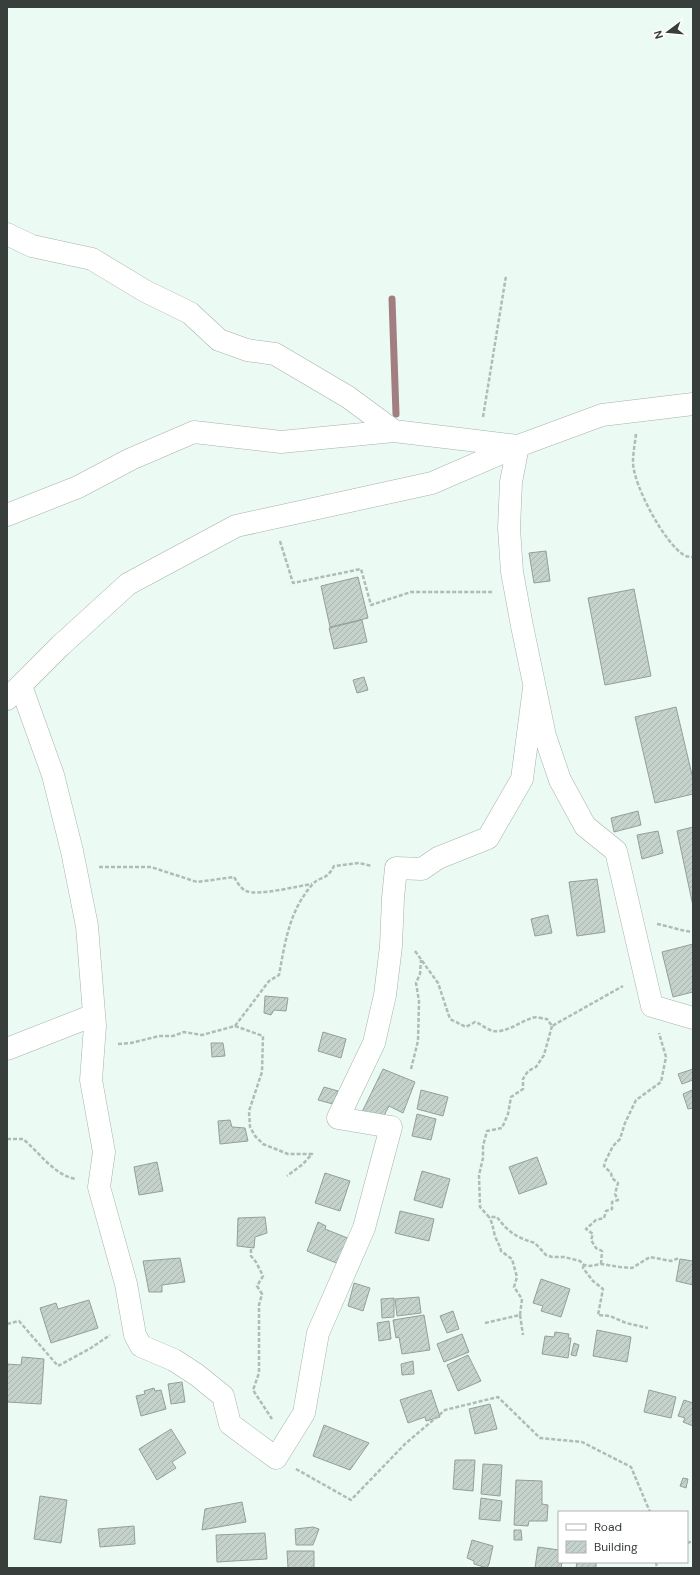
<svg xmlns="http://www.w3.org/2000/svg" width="700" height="1575" font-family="'DM Sans',sans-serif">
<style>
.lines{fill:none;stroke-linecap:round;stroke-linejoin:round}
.stream{stroke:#a27e80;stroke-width:7}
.building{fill:url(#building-hatch);stroke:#93a099}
.minor-casing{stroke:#a6b3ac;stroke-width:23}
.path{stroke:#b0bcb6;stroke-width:2.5;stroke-dasharray:4 2;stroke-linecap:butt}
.minor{stroke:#fff;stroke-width:22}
</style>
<defs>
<pattern id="building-hatch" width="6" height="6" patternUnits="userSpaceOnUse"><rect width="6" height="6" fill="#c5d2cb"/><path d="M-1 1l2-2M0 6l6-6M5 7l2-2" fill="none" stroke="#aab5af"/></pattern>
</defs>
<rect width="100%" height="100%" fill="#ebfaf2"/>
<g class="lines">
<path class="stream" d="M392,299L396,414"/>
</g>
<path class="building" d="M546,551L550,581L534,583L529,553Z
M358,577L368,618L330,627L321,586Z
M634,589L651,676L605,685L588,598Z
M362,620L367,642L334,649L329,628Z
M364,677L368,690L357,693L353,680Z
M676,707L693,779V794L655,803L635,717Z
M638,811L641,825L614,832L611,818Z
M693,827V906L677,831Z
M658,831L663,853L642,859L637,835Z
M597,879L605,932L577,936L569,882Z
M548,915L552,933L535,936L531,919Z
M693,944V992L673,997L662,952Z
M265,996L288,998L286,1011L274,1010L271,1015L264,1013Z
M323,1032L346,1039L341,1058L318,1051Z
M211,1043H223L225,1056L212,1057Z
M383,1069L415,1082L403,1113L389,1106L380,1123L362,1112Z
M693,1069V1080L682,1084L678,1074Z
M324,1087L338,1091L333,1104L318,1100Z
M421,1090L448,1097L443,1116L417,1109Z
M692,1090L693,1108L688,1109L683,1094Z
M417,1114L436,1119L431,1140L412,1136Z
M230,1120L232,1127L245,1128L248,1141L220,1144L218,1121Z
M537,1157L547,1184L519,1194L509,1167Z
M157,1162L163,1191L139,1195L134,1167Z
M422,1171L450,1179L442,1208L414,1200Z
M325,1173L350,1181L340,1211L315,1203Z
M400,1211L434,1219L429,1241L395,1233Z
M265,1217L267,1233L255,1237L254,1248L237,1246L238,1218Z
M318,1222L326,1226L325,1229L355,1241L346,1267L307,1251Z
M180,1258L185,1282L162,1285V1292H149L143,1261Z
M680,1259L693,1261V1285L676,1281Z
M541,1279L570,1289L561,1317L541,1311L543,1306L533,1303Z
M354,1283L370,1288L363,1311L348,1306Z
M419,1297L421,1313L397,1316L395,1299Z
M394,1298V1317L382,1318L381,1299Z
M89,1300L98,1328L51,1343L40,1308L56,1303L58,1309Z
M453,1311L459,1329L447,1333L440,1316Z
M424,1315L430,1350L402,1354L399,1337L396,1338L393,1320Z
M389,1321L391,1339L379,1341L377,1323Z
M597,1330L631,1337L627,1362L593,1356Z
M555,1332L569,1334L568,1338H571L568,1358L542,1354L545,1336L554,1337Z
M462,1334L469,1352L444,1362L437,1344Z
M574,1343L579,1345L576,1356L571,1355Z
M468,1355L481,1381L458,1391L447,1365Z
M22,1357L44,1359L41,1404L7,1402V1364L21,1365Z
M413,1361L414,1374L402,1375L401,1364Z
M182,1382L185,1402L171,1404L168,1384Z
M154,1388L155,1391L161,1390L166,1409L141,1416L136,1396L145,1394L144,1391Z
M431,1390L440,1417L426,1421L425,1417L408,1423L400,1400Z
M649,1390L676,1397L671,1418L644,1412Z
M684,1400L693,1403V1426L683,1422L685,1418L678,1416Z
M490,1404L497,1429L475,1434L469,1409Z
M324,1425L369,1443L350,1470L313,1456Z
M171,1429L186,1453L172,1462L176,1468L157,1480L139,1449Z
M455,1460H475L473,1491L453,1489Z
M483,1464L502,1465L500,1496L481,1494Z
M683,1478L688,1479L686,1488L680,1486Z
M516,1480L542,1481V1504L548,1505L547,1521H529L528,1526L514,1525Z
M40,1496L67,1500L61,1543L34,1539Z
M481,1498L502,1501L500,1521L479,1519Z
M242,1502L246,1522L202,1530L205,1509Z
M134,1526L135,1544L100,1547L98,1529Z
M313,1527L319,1529L313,1545H296L295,1529Z
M514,1530H521L522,1540H514Z
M265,1533L267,1559L217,1562L216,1535Z
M472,1540L493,1546L489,1564L487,1568L474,1564V1561L467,1558Z
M538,1547L559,1550V1562H562L561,1568H535Z
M287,1551H314V1568H288Z
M577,1562H596V1568H576Z"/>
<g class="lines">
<defs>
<path id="minor" d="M7,234L32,246L92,259L145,291L190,313L219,340L247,350L275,354L348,397L394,431
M518,446L511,482L509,528L512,572L522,626L545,736L560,780L585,826L616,851L652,1006L693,1018
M7,515L78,487L131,459L194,432L281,442L394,431L518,446L602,415L693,404
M21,686L53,775L72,851L87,926L95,1026L91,1080L104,1152L99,1187L126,1284L135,1335L141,1346L174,1360L197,1375L223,1396L230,1424L276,1458L304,1413L318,1333L364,1228L391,1127L338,1118L374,1043L385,995L391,946L393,898L396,868L422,869L438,858L488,838L522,779L534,688
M7,699L60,646L128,584L236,526L432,483L515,447
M7,1049L94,1015"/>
</defs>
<use href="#minor" class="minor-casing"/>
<path class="path" d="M483,417L506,276
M636,434C635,443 633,453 633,462C633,485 665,544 684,555C687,557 690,557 693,557
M280,541L293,583L361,569L371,605L411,592H492
M99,867H151L197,882L234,877C237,882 241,889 246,891C259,896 298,886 312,884
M657,924C669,926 681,931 693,932
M415,951L438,983L450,1019L466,1027L475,1022C484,1025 489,1033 500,1031C512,1029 522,1021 532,1018C536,1016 543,1019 547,1019L552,1026L623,986
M235,1026L263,1036L262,1072L249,1111L250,1127L255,1136L263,1144L288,1154H312L303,1164L287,1176
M552,1026L544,1055L536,1067L528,1071L523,1079V1089L511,1097L508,1114L502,1128L487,1131L483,1146V1158L479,1175L480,1207L489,1217H497C508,1232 517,1238 535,1243L546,1255L552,1257H564L580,1261L584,1265L590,1266L601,1264L620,1267L632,1268L650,1257L671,1261L679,1258
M118,1044L131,1043L159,1036H173L184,1032L202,1035L235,1026L269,981L279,975C285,943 289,911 312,885C320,875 326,882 334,866L359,863L372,866
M411,1069L418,1041L419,1001L416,983L420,974L421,960
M7,1139H23C39,1152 55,1176 76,1179
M251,1249V1256L256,1262L263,1276L257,1286L262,1294L259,1305V1373L253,1390L272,1419
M601,1264L602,1251L596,1248L591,1240L593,1234L586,1229L596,1220L604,1218L606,1211L612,1209V1202L618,1200L615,1194L618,1183L612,1178L611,1173L604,1166L605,1162L613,1146L620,1139L625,1123L636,1100L661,1082L666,1057L659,1033
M584,1265L583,1268L593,1281L603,1289L598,1315L610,1316L626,1323L648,1328
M520,1315L523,1335
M485,1323L520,1315L522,1299L514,1287L517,1277L512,1259L501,1251C500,1245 497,1242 495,1236C493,1229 493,1224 489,1217
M7,1324L19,1321L58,1366L91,1348L110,1335
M296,1469L351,1500L405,1444L445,1410L498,1397L540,1438L582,1442L631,1467L650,1512
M687,1543L693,1541
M656,1562L657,1568"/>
<use href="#minor" class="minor"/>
</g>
<rect width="700" height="1575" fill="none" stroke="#383e3b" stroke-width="16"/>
<rect x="558" y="1511" width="130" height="52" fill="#ffffff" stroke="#afb2b1"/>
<rect x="566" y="1524" width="20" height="6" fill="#ffffff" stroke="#afb2b1"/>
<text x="594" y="1531" font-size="12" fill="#383e3b">Road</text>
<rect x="566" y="1541" width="20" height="12" fill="url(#building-hatch)" stroke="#afb2b1"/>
<text x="594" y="1551" font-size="12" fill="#383e3b">Building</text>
<g transform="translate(668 32) rotate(254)" stroke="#ffffff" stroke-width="3" paint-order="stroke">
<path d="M0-3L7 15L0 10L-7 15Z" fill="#383e3b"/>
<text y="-6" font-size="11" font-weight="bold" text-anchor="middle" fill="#383e3b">N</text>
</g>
</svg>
